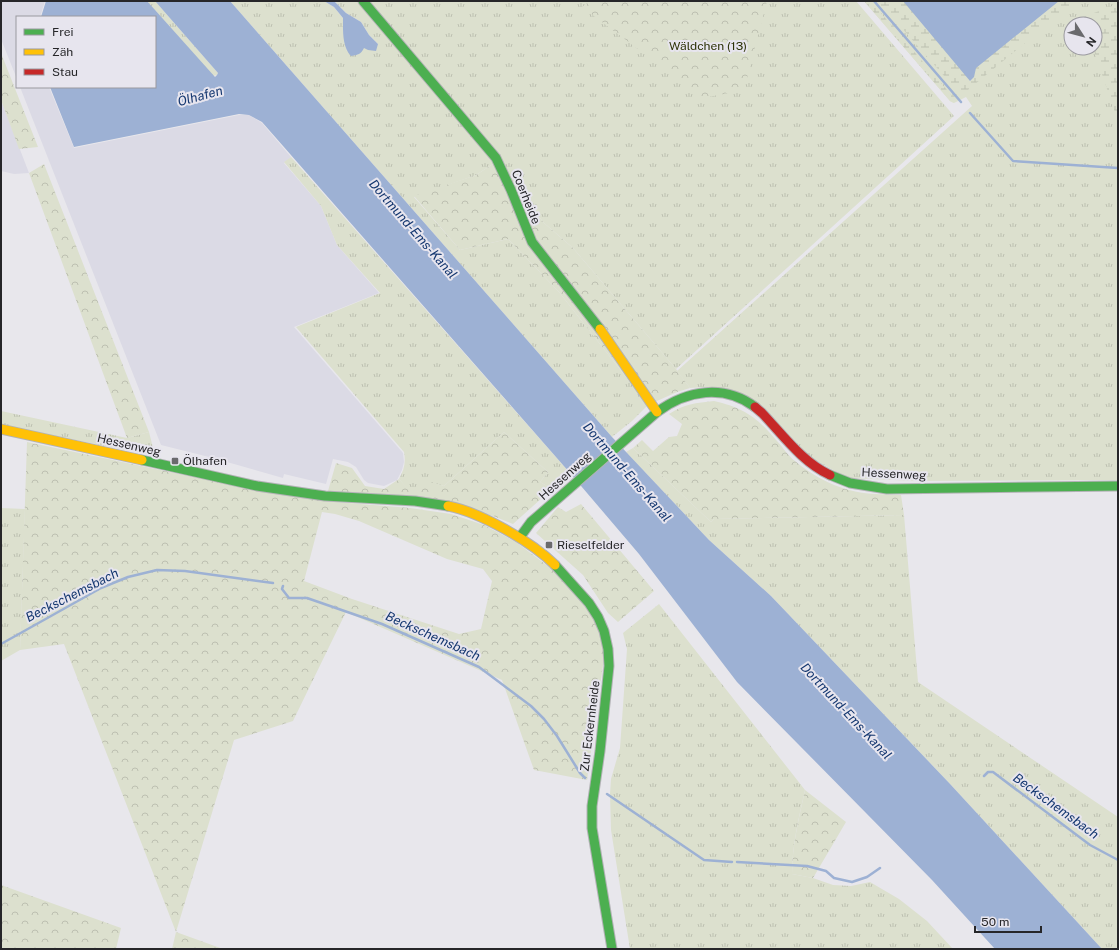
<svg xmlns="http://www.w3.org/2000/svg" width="1119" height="950" font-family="'Public Sans',sans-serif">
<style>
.built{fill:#dbdae5}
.grass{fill:url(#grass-tufts);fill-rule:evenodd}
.forest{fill:url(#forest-crowns);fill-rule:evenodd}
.wetland{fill:url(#wetland-marsh)}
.water{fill:#9db1d4}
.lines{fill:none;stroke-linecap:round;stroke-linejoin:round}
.stream{stroke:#9db1d4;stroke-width:2.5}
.fast-casing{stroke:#b2b2b5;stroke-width:11}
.slow-casing{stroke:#b2b2b5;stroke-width:11}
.jam-casing{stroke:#b2b2b5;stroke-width:11}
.fast{stroke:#4caf50;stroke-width:9}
.slow{stroke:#ffc107;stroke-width:9}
.jam{stroke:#c62828;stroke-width:9}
.poi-dot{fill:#6a6a6d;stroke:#e7e5ee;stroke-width:1.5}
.labels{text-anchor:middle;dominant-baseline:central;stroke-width:4;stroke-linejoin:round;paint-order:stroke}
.park-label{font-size:12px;fill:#2c3205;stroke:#e7e5ee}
.street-label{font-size:12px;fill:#262629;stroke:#e7e5ee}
.poi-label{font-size:12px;fill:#262629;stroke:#e7e5ee;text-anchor:start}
.water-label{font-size:13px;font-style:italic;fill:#13366f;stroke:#e7e5ee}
</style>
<defs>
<pattern id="grass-tufts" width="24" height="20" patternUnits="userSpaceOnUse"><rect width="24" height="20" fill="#dce0ce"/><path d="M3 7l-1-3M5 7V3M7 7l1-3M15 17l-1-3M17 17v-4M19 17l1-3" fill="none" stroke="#bdc0b1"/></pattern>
<pattern id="forest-crowns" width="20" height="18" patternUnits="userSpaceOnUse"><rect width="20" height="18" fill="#dce0ce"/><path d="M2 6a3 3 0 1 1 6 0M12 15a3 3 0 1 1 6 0" fill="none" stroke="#bdc0b1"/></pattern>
<pattern id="wetland-marsh" width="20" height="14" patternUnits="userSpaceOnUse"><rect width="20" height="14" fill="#dce0ce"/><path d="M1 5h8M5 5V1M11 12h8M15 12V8" fill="none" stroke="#bdc0b1"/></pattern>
</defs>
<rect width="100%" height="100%" fill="#e8e7ec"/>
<path class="built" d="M1,1H45L40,17H17V79L1,39Z
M20,87H49L74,148L239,115H249L262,123L291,157L284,163L321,206L337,245L379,293L294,327L403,453L404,462L402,470L397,480L384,486L368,483L364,480L356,467L348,462L333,459L326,484L284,474L283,478L213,458L161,445Z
M1,100L29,173L14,174L1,171Z"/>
<path class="grass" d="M147,1H155L218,73L217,75L213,76Z
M230,1H324L334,7L343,18V28L347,51L378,44L369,35L361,22L346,13L334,1H358L496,162L476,175L414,197L460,250L508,239L559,292L648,405L632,421L612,437Z
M368,1H856L954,116L676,369L573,248L544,223L528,203L518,197L497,154Z
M864,1H1118V480L916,481L847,478L810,457L758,403L706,387L690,388L677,371L972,106L966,97L954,103L950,101ZM1071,24H1095V48H1071Z
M291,157L570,473L552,489L540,482L548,472L504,432L444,486L426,481L410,492L399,479C404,470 406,463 404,452L296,327L380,293L337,245L321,206L284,162Z
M1,411L127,438L149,432L155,456L1,425Z
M633,448L711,522L714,519L904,515L918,682L1118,817V949H1102L951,785L771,596L709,540L626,452Z
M1,508L25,509L20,650L1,661Z
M659,604L805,790C799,817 792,845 792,874L813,878L833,885L851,886L870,882L899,899L927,921L953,949H630L611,830L610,794L611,779L620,748L627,649L623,633Z"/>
<path class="forest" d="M590,1H767L744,90L703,98L582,7Z
M1,53L38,147L19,149L1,100Z
M496,162L518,197L528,203L544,223L573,248L676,369L690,388L677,392L648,405L559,292L508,239L460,250L414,196L476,175Z
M44,164L149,432L127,438L29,173Z
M714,401C744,408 757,417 777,441C783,447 788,456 795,461C810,474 830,485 849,490C866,495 883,494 901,495L904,515L714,519L711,522L633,448L642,440L653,451L669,437L677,436L682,424L669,414C684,404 696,403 714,401Z
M504,432L548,472L540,482L552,489L513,524L493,516L429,498L328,491L336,463L352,468L365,486L384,489L399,479L410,491L426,480L444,486Z
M27,442L208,480L324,501L410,508L451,514L484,525L516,542L553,570L597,620L606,644L587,780L534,770L502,680L346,612L293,721L234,740L176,932L223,949H172L176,932L64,644L20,650ZM322,512L335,514L359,521L447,559L483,569L492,581L481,629L459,634L352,599L304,581Z
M581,504L654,591L618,622L608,613L583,575L536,533L558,507L566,512Z
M805,790L846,822L813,878L792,874C792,845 799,818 805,790Z
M1,885L121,928L116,949H1Z"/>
<path class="wetland" d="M864,1H870L874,5L879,3L878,1H1076L963,94L959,93L886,10L883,9L880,12L953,97L954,103L950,101Z
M1118,4V121L1093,48H1095V24H1085L1083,17Z"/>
<path class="water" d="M46,1H147L215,77L217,75L218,73L155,1H230L612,437L709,540L771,596L951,785L1102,949H995L932,880L737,682L639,554L570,473L262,122L249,115L239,114L74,147L50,87H155V17H41Z
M324,1H334L346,13L361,22L369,35L378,44L376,51L368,50L364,48C361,54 358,55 351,56C342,47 343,30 343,18L334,7Z
M903,1H1059L976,68L974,77L970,81Z"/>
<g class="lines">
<path class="stream" d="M874,1L961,102
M970,113L1013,161L1118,168
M283,586L282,589L289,598H307L382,624L479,667L531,706L544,719L557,736L580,773L585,778
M1,644L101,588L128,577L157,570L185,571L273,583
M984,776L988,772H993L1090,845L1118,860
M607,794L704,860L732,862
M737,862L807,866L826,871L834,878L852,882L867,877L880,868"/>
<defs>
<path id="fast" d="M363,1L496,158L511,190L532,242L600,329
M142,460L257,486L325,496L415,501L448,506
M830,475L850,483L887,489L1118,486
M520,537L531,522L657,412C687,390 724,384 755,407
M555,565L589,603L598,617L604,631L608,649L609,666L600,751L592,806V828L612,949"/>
<path id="slow" d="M600,329L657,412
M1,429L142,460
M448,506C480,512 532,542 555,565"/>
<path id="jam" d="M755,407L762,413C783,435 802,462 830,475"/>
</defs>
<use href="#fast" class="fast-casing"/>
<use href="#slow" class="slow-casing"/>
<use href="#jam" class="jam-casing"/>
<use href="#fast" class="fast"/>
<use href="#slow" class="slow"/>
<use href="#jam" class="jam"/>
</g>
<g class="poi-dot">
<rect x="171" y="457" width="8" height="8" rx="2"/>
<rect x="545" y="541" width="8" height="8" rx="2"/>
</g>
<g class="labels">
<g class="park-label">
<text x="708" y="46">Wäldchen (13)</text>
</g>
<g class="street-label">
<text transform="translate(526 197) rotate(68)">Coerheide</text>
<text transform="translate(129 445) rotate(13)">Hessenweg</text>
<text transform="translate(894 474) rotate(3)">Hessenweg</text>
<text transform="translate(565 476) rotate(-42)">Hessenweg</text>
<text transform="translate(590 726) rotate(-83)">Zur Eckernheide</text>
</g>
<g class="poi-label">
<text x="183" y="461">Ölhafen</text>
<text x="557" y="545">Rieselfelder</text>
</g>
<g class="water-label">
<text transform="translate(200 96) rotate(-15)">Ölhafen</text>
<text transform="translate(413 229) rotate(49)">Dortmund-Ems-Kanal</text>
<text transform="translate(627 472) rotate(49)">Dortmund-Ems-Kanal</text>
<text transform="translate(72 595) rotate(-27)">Beckschemsbach</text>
<text transform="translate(433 636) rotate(24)">Beckschemsbach</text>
<text transform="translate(846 711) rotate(47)">Dortmund-Ems-Kanal</text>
<text transform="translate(1056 806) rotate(36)">Beckschemsbach</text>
</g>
</g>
<rect width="1119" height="950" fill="none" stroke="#262629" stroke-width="4"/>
<rect x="16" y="16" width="140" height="72" fill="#e7e5ee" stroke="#9a999f"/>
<rect x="24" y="29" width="20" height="6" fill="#4caf50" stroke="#9a999f"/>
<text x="52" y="36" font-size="12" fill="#262629">Frei</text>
<rect x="24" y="49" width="20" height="6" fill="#ffc107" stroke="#9a999f"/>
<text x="52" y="56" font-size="12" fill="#262629">Zäh</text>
<rect x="24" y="69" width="20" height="6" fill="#c62828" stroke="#9a999f"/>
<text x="52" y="76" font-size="12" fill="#262629">Stau</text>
<g transform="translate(1083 36) rotate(126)"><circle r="19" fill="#e7e5ee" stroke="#9a999f"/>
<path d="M0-3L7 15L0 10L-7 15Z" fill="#6a6a6d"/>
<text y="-6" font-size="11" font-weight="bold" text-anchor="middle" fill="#262629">N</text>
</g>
<path d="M975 926v6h66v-6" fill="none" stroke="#262629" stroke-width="2"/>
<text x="981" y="926" font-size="12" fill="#262629" stroke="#e7e5ee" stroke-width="3" paint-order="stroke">50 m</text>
</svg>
